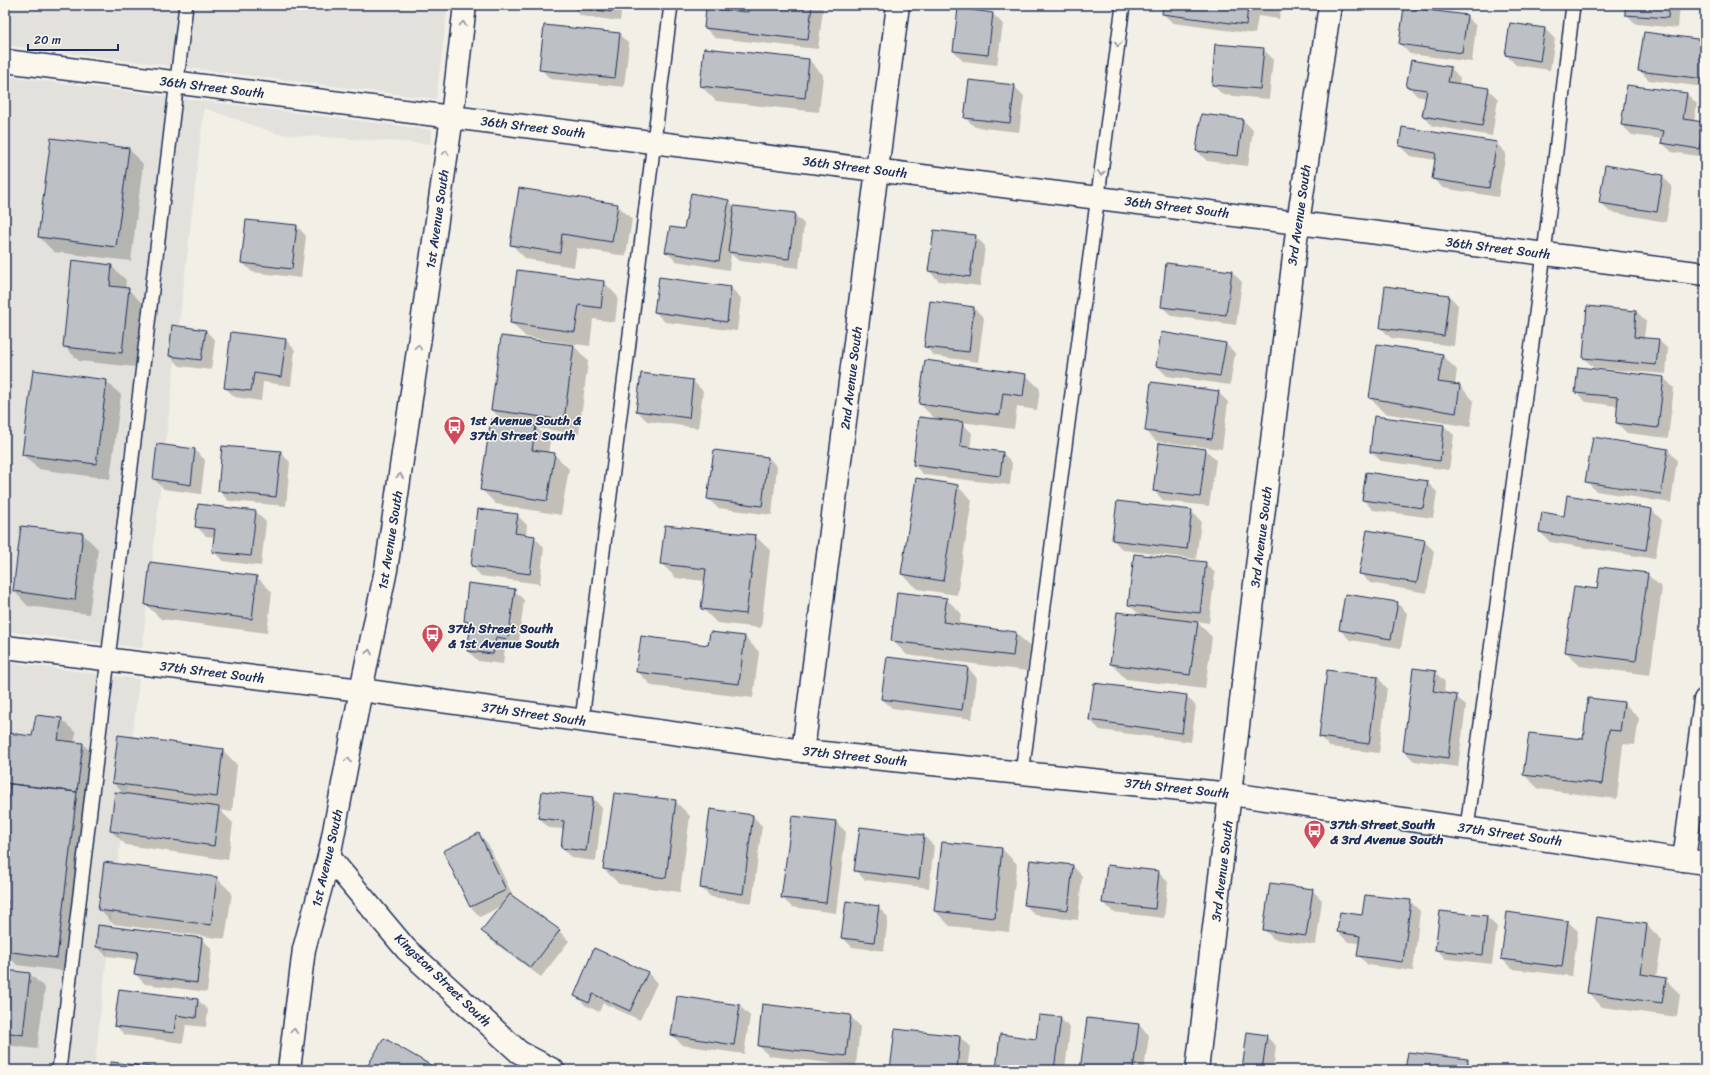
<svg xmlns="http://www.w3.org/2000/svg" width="1710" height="1075" font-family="Sriracha,sans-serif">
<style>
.built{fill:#e2e1dc}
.shadow{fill:#0003}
.building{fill:#bdc0c4;stroke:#1b2f5e}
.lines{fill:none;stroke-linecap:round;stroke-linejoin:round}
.service-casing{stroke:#1b2f5e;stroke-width:16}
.minor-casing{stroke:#1b2f5e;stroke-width:25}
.tertiary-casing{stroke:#1b2f5e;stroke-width:25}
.primary-casing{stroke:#1b2f5e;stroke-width:25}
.service{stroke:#fbf7ec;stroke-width:13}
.minor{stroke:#fbf7ec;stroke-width:22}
.tertiary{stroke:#fbf7ec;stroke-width:22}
.primary{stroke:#fbf7ec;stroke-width:22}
.oneway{stroke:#8b93a5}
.labels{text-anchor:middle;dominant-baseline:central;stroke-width:3;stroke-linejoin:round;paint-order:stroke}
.street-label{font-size:13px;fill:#1b2f5e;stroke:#fbf7ec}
.poi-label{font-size:13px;font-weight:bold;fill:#1b2f5e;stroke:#fbf7ec;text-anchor:start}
</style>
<rect width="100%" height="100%" fill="#f2efe6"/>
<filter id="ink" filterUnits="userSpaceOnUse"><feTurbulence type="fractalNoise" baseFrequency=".025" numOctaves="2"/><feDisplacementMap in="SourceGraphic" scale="8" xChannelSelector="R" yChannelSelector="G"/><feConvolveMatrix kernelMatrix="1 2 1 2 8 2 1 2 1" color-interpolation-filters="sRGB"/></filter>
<g filter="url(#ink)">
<path class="built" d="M5,5H448L436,99L5,45Z
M5,76L432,130L430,144L278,134L204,108L142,648L5,631Z
M5,662L139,679L94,1070H5Z"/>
<path class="shadow" d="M571,5H622L620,21L581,16Z
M750,5H819L823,9L818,49L715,38L705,28L707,9L749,13Z
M1164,5H1281L1279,19L1258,16L1255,34L1173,23L1163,14Z
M1514,5H1530V7Z
M1626,5H1680L1678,28L1636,24L1626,14Z
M993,14L1003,24L997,65L963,61L954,51Z
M1466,16L1476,26L1472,62L1410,54L1400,44Z
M1510,24L1545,29L1555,39L1550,70L1516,65L1506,55Z
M619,34L629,44L624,87L550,79L541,69Z
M1705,41V87L1649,80L1639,70Z
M1263,49L1273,59L1269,99L1223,95L1213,85Z
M809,60L823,75L819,112L716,101L701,86Z
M1451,68L1460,78L1459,84L1488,89L1498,99L1492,136L1433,126L1423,116L1427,98L1417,96L1408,86Z
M1014,86L1024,96L1019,132L975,127L965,118Z
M1687,94L1697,104L1694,122L1703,123L1705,125V157L1672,152L1662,143L1663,139L1632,135L1622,125Z
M1243,120L1253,130L1248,166L1207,161L1197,151Z
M1496,143L1506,153L1498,197L1443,188L1433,179L1436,160L1410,156L1400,146Z
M129,149L143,164L131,261L54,252L39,237Z
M1662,176L1672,186L1666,222L1610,212L1600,203Z
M691,195L729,201L735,207L794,214L804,224L799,268L739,261L731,254L729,270L676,261L666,252L685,230Z
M617,205L632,219L626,256L577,248L574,267L526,259L511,244Z
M297,226L306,236L301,278L252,272L242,262Z
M975,236L985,246L980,286L939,281L929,271Z
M111,266L126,280L125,289H128L143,304L136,367L79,361L64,346Z
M1232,272L1242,282L1236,325L1172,316L1162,307Z
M604,282L618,297L615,322L593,319L590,346L526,337L511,323Z
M731,288L741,298L737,331L665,322L655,312Z
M1449,296L1458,305L1454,346L1391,338L1381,328Z
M1588,307L1636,311L1646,321L1644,338L1658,340L1668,349L1666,374L1594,368L1584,358Z
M974,308L984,318L978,362L935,356L925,347Z
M205,330L215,340L211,370L180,366L170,356Z
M286,340L295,350L291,386L263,382L261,401L235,397L225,388Z
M1225,343L1235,353L1230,385L1167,376L1157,366Z
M574,346L588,361L579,434L537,428L550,441L548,453L554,454L569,469L561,515L496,504L481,489L504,422L492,410Z
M1442,355L1457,370L1455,385L1460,386L1474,401L1470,427L1384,413L1370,398Z
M1579,368L1664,378L1674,388L1668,438L1627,433L1617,423L1618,406L1586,402L1576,392Z
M1026,375L1040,389L1037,410L1017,407L1014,429L961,422L972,433L970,449L1003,453L1012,463L1010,485L924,475L914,465L936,420L920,404Z
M106,381L121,395L110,479L38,469L23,455Z
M693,381L703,391L698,428L647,421L637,411Z
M1218,392L1228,402L1222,449L1156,441L1146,431Z
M1444,426L1454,435L1449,470L1381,461L1371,452Z
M158,445L195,450L205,460L201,494L164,489L154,479Z
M1206,450L1216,460L1209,506L1164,501L1154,491Z
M1668,450L1677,460L1671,503L1596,491L1586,481Z
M280,452L290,462L286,506L229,501L219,491Z
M768,457L777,467L772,515L718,508L708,499Z
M1427,482L1437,492L1433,518L1373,510L1363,500Z
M957,486L972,500L957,595L917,589L902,574Z
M199,505L256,512L266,522L261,566L223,561L213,551L215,537L206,536L196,526Z
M1652,510L1662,520L1655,559L1550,542L1540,532L1565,517Z
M1191,511L1201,521L1196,559L1123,550L1113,540Z
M517,515L527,525L526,536L534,537L544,547L540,584L481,576L472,566Z
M22,527L83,534L98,549L89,614L28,606L14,591Z
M755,536L770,550L761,628L717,623L702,608L706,581L676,578L661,563Z
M1424,541L1434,551L1427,593L1370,583L1360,573Z
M1205,563L1215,573L1209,623L1196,621L1212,637L1205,689L1126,679L1111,664L1140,615L1129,605Z
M151,564L257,577L272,592L267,633L161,619L146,605Z
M1647,574L1662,588L1650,675L1580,666L1566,652L1598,590Z
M514,590L524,600L518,649L505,647L503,664L478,661L468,651L471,627L465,621Z
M946,599L961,613L959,625L1016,633L1030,647L1027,671L907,655L892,640Z
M1397,603L1407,613L1401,648L1350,640L1340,630Z
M745,637L759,652L753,698L652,686L637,671L709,646Z
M968,668L977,678L972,719L892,708L882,699Z
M1435,672L1445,682L1444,694L1456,696L1466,706L1458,767L1414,761L1404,751Z
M1378,678L1387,688L1379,753L1330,747L1320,737Z
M1186,696L1196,706L1191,742L1100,730L1090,720Z
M1589,699L1624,703L1639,718L1635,745L1623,744L1617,799L1539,789L1524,775L1584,740Z
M61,719L76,733L74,743L83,744L97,758L72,972L17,965L5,953V929L8,910L5,907V833L10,790L5,785V761L33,738Z
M223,750L237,765L232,812L220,810L233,823L228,860L126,845L111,831L125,795L113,783Z
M593,798L602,808L596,861L572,858L562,848L564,829L549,828L539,818Z
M675,801L690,816L680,892L619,884L604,869Z
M753,816L762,826L752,903L711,897L701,888Z
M792,817L836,822L846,832L836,913L792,907L782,898Z
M861,828L924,836L934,846L929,888L865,880L855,870Z
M479,834L488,844L514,898L559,931L569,941L541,977L492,941L483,931L501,906L480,917L471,907L444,851Z
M943,843L1002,849L1017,864L1009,932L950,926L935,911Z
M105,863L217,878L232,893L225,939L113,924L99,909Z
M1073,866L1082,876L1078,920L1035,915L1025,905Z
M1158,872L1168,882L1164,918L1113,912L1103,902Z
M1312,890L1322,900L1316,945L1274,939L1264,930Z
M1410,901L1420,911L1413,971L1368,965L1358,955L1360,943L1348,942L1338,932L1363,916Z
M878,907L888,917L884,951L852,947L842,937Z
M1441,912L1487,917L1497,927L1492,964L1446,959L1436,949Z
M1568,922L1578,931L1572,976L1512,969L1502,959Z
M1647,925L1662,940L1656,978L1665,979L1680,994L1677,1017L1602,1007L1588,992Z
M99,926L202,939L212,949L207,992L145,984L135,974L137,960L107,956L97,947Z
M5,971L30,974L45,988L37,1049L5,1045Z
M648,973L657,983L640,1020L603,1003L599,1012L585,1005L575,996Z
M119,990L198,1000L208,1010L206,1027L186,1025L183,1043L125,1035L115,1025Z
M740,1006L750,1016L744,1054L682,1045L672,1035Z
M850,1016L860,1026L856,1066L769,1056L759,1046Z
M1060,1018L1070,1028L1065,1070H997L1036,1040Z
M1139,1025L1149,1035L1144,1070H1081Z
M1266,1036L1276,1046L1273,1070H1243Z
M960,1037L970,1047L967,1070H891Z
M1467,1060L1477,1070H1406Z"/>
<path class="building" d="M570,5H612L611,12L570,7Z
M749,5H812L808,40L704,28L706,8L748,12Z
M1163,5H1270L1269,9L1248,6L1246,25L1162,14Z
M1625,5H1669L1668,18L1625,15Z
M1404,7L1467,15L1462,53L1399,44Z
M958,8L993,13L988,55L953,51Z
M1510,23L1545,28L1540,61L1505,55Z
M544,25L620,33L615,78L539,70Z
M1644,32L1705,40V79L1638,71Z
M1215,44L1264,48L1260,89L1212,85Z
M704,48L809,59L805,98L700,86Z
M1411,60L1451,67L1448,82L1489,88L1482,126L1422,116L1427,90L1406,87Z
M969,80L1015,85L1010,123L964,118Z
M1627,85L1687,93L1683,119L1704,122L1699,149L1661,143L1664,131L1621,125Z
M1201,114L1243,119L1238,156L1196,151Z
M1402,127L1497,142L1489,188L1432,179L1436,153L1399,146Z
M51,138L129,148L116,247L38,237Z
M1605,165L1663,175L1657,212L1599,203Z
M519,188L618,204L612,242L562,234L560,253L510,245Z
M691,193L729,200L719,261L665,252L670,227L684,229Z
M734,206L795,213L789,259L728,252Z
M246,220L297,225L292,269L241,263Z
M934,230L976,235L970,277L928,271Z
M72,260L112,265L110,286L129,288L122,353L63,347Z
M1166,263L1232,271L1226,315L1161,307Z
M517,270L604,281L601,308L579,305L575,332L510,323Z
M659,277L731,287L727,322L654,312Z
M1385,286L1449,295L1444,336L1380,328Z
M930,301L974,307L969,352L924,347Z
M1587,306L1636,311L1634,337L1659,339L1656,365L1583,358Z
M172,325L206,330L201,360L169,356Z
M231,332L286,339L281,377L254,373L251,391L224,388Z
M1161,332L1226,343L1220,376L1156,366Z
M501,336L574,345L564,420L491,410Z
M1377,344L1443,354L1438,382L1460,385L1456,413L1369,398Z
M925,360L1026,374L1023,396L1003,393L1000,415L919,404Z
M1578,367L1664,377L1658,428L1616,423L1618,397L1575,393Z
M33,370L107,380L96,464L22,455Z
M641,373L693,380L689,418L636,411Z
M1151,382L1219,391L1212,439L1145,431Z
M1374,416L1444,425L1440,461L1370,452Z
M919,417L963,422L960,446L1003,452L1000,476L913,465Z
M491,419L536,426L532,450L555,453L547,501L480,490Z
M1593,437L1668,449L1661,494L1585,482Z
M1159,443L1206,449L1200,497L1153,491Z
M157,444L195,449L191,485L153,479Z
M222,446L281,451L276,497L218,491Z
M714,450L768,457L762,506L707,499Z
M1366,472L1428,481L1423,508L1362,500Z
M916,478L958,485L943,581L901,574Z
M1567,495L1652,509L1646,550L1539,532L1542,512L1564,516Z
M1117,501L1192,510L1187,549L1112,540Z
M198,504L256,511L251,556L212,552L215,529L195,527Z
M478,509L518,514L515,533L535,536L530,574L471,566Z
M665,525L756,535L746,614L701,609L706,569L660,564Z
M21,526L83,533L75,600L13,591Z
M1367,530L1425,540L1417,583L1359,574Z
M1134,554L1206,562L1200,613L1128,605Z
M150,562L257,576L252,619L145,605Z
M1600,567L1648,573L1636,661L1565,652L1574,586L1597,589Z
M468,583L515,589L508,639L496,637L493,654L467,651L471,623L464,621Z
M897,592L947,598L943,622L1016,632L1013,656L891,641Z
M1345,594L1398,602L1391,639L1339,630Z
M1117,612L1198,622L1190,675L1110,664Z
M710,632L745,636L739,684L636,672L641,636L708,645Z
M887,657L968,667L962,710L881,699Z
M1413,668L1436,671L1433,691L1457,695L1448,758L1403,751Z
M1327,670L1378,677L1369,744L1319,737Z
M1094,683L1187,695L1182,733L1089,720Z
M1588,698L1624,702L1620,731L1609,730L1602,784L1523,775L1529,733L1583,739Z
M36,715L62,718L58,740L83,743L77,792L5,783V754L8,733L32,736Z
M118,735L223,749L217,797L112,783Z
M10,784L77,792L57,958L5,951V921L8,901H5V825Z
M542,791L593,797L586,851L561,848L564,821L538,818Z
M115,792L219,807L214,846L110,831Z
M614,793L676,800L666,878L603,869Z
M710,809L753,815L743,894L700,888Z
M792,816L836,821L826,903L781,898Z
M860,827L924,835L919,879L854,871Z
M479,833L506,890L470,907L443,851Z
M942,842L1002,848L995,918L934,911Z
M1030,860L1073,865L1068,910L1024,905Z
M104,862L217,877L211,925L98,910Z
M1107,865L1159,871L1155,909L1102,903Z
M1270,883L1313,889L1306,936L1263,930Z
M510,894L560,930L531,968L481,931Z
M1365,895L1411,900L1403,962L1357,956L1360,936L1337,932L1340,912L1362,915Z
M846,901L879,906L874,942L841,938Z
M1440,911L1487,916L1483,955L1435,950Z
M1507,912L1568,921L1562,967L1501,959Z
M1597,917L1647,924L1641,974L1666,978L1662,1003L1587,993Z
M98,925L202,938L197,983L134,974L138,952L96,947Z
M594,948L648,972L630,1011L593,994L589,1003L574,996Z
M5,970L30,973L23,1035L5,1032Z
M119,989L198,999L196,1018L176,1015L174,1033L114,1026Z
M677,996L740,1005L734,1045L671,1035Z
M762,1004L851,1015L846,1056L758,1046Z
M1039,1015L1061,1017L1054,1070H996L1000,1034L1036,1039Z
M1087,1018L1139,1024L1133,1070H1080Z
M895,1029L960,1036L957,1070H890Z
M1247,1032L1267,1035L1262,1070H1242Z
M384,1038L439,1070H365Z
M1408,1052L1468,1059L1467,1070H1405Z
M111,1062L176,1070H110Z"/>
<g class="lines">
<defs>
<path id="service" d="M582,720L671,5
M1022,773L1123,5
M1467,828L1544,254L1573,5
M59,1070L186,5"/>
<path id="minor" d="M5,61L1705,274
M803,751L898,5
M329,857L406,949L519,1052L553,1070
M1684,860L1705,700
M1197,1070L1298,223L1330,5"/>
<path id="tertiary" d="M5,647L361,690L803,751L1231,794L1705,863"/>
<path id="primary" d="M289,1070L304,949L329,857L361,690L386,570L452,117L465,5"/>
</defs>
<use href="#service" class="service-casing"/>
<use href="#minor" class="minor-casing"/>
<use href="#tertiary" class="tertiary-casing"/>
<use href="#primary" class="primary-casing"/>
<use href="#service" class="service"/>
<use href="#minor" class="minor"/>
<use href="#tertiary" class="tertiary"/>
<use href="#primary" class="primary"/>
</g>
<defs><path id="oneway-chevron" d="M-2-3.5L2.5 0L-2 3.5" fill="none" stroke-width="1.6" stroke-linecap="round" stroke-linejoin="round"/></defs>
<g class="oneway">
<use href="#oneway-chevron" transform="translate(463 24) rotate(-83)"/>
<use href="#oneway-chevron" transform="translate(1118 44) rotate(97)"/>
<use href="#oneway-chevron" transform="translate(446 153) rotate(-82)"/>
<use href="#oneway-chevron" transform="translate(1101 173) rotate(97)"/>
<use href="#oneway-chevron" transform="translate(418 347) rotate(-82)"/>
<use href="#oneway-chevron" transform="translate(400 476) rotate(-82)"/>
<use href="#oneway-chevron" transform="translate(369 652) rotate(-78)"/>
<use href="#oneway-chevron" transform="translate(348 760) rotate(-79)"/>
<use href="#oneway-chevron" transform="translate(294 1031) rotate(-83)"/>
</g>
</g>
<defs>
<symbol id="bus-pin" viewBox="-11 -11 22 30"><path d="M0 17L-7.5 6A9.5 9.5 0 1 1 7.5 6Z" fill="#d1495b" stroke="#fbf7ec"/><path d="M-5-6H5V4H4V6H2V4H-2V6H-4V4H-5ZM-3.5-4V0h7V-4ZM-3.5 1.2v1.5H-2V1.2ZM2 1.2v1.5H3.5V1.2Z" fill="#fff"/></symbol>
</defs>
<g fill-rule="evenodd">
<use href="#bus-pin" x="442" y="414" width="25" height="34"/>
<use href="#bus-pin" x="420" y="622" width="25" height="34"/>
<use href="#bus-pin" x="1302" y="818" width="25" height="34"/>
</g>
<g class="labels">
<g class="street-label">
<text transform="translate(212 87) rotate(7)">36th Street South</text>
<text transform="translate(533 127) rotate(7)">36th Street South</text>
<text transform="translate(855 167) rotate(7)">36th Street South</text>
<text transform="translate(1177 207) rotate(7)">36th Street South</text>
<text transform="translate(1299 215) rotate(-82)">3rd Avenue South</text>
<text transform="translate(437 219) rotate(-82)">1st Avenue South</text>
<text transform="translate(1498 248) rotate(7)">36th Street South</text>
<text transform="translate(851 378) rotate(-83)">2nd Avenue South</text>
<text transform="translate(1261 537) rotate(-83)">3rd Avenue South</text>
<text transform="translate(390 540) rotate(-81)">1st Avenue South</text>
<text transform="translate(212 672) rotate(7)">37th Street South</text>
<text transform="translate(534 714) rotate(8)">37th Street South</text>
<text transform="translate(855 756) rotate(6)">37th Street South</text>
<text transform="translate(1177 788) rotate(6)">37th Street South</text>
<text transform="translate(1510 834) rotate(8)">37th Street South</text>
<text transform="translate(327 858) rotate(-77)">1st Avenue South</text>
<text transform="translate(1222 871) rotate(-83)">3rd Avenue South</text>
<text transform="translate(443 980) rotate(44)">Kingston Street South</text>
</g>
<g class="poi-label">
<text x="470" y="420">1st Avenue South &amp;<tspan x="470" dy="15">37th Street South</tspan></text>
<text x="448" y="628">37th Street South<tspan x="448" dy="15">&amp; 1st Avenue South</tspan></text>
<text x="1330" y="824">37th Street South<tspan x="1330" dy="15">&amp; 3rd Avenue South</tspan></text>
</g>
</g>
<rect width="1710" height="1075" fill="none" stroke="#fbf7ec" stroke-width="20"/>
<rect x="10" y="10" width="1690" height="1055" fill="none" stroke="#1b2f5e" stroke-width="1.5" filter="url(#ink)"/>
<path d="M28 44v6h90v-6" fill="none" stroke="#1b2f5e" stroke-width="2"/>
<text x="34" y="44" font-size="12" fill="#1b2f5e" stroke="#fbf7ec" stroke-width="3" paint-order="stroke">20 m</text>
</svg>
